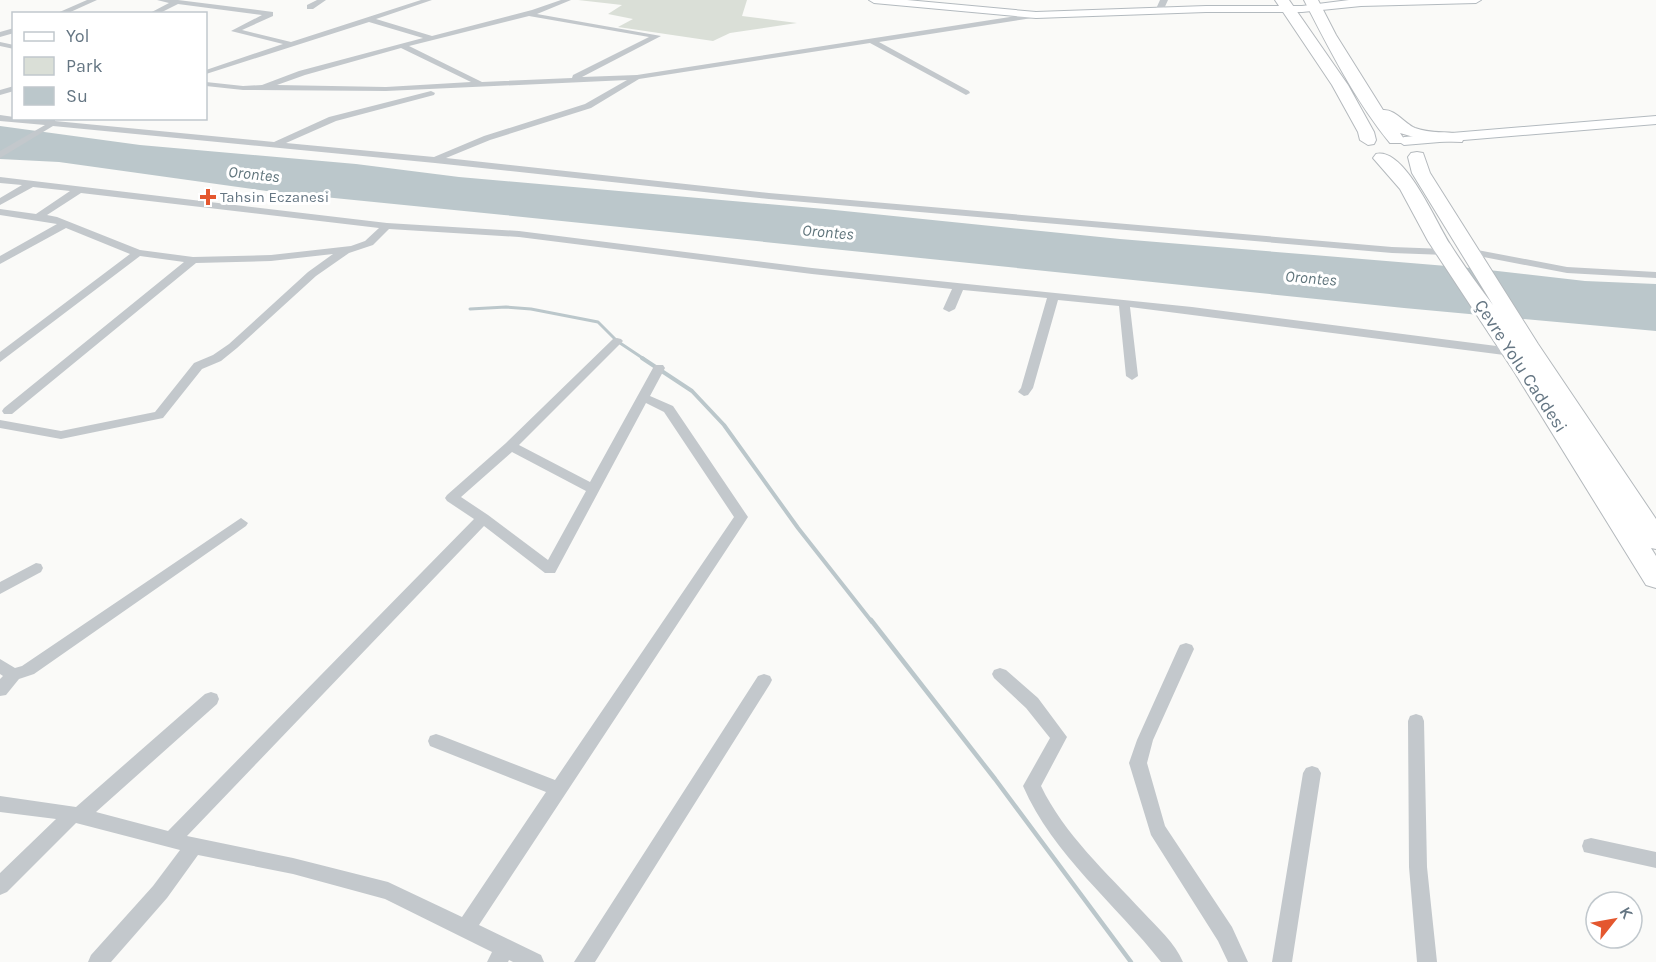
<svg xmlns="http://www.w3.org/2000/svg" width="1656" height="962" font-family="Karla,sans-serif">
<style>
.green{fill:#dadfd7}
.water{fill:#bbc7cb}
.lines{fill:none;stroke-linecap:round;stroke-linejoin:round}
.stream-far2{stroke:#bbc7cb;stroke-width:3}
.stream-far1{stroke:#bbc7cb;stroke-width:4}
.stream{stroke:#bbc7cb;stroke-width:4.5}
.secondary-casing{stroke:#b3babf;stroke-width:2}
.highway-casing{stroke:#b4b9bd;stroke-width:2}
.street{fill:#c3c8cc;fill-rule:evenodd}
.secondary{fill:#fff;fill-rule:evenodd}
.highway{fill:#fff;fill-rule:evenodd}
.poi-dot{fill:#e4572e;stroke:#fff;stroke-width:2}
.labels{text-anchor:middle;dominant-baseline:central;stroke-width:6;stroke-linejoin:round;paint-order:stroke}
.far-poi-label{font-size:15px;fill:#657683;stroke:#fff;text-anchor:start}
.far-water-label{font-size:16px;font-style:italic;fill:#60757c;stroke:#fff}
.street-label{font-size:18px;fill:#657683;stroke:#fff}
</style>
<rect width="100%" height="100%" fill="#fafaf8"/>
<path class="green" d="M578,0H747L742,16L797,23L730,33L713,41L618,27L633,19L608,14L622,5Z"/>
<path class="water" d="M0,126L140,145L356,164L459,177L825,209L1120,239L1471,268L1585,281L1656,284V331L1404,308L504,215L274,192L59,162L0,159Z"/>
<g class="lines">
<path class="stream-far2" d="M470,309L506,307L531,309L598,322L617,341L644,359"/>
<path class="stream-far1" d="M642,358L692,391L724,425L798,528L872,622"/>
<path class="stream" d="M871,620L995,779L1131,962"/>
<defs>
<path id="secondary" d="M869,0H907L1036,12L1206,6H1302L1349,0H1481L1476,3L1361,6L1302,12H1206L1036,18L874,3Z
M1656,116V124L1404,145L1398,141L1404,137Z"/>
<path id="highway" d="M1275,0H1289L1348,85L1374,132L1376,140L1374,144L1368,145L1360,140L1358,132L1332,85Z
M1304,0H1318L1336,35L1383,110C1395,109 1404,123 1415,128C1430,134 1447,131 1462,134L1464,138L1462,142L1427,141L1400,133L1404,139L1402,143H1390C1356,102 1328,47 1304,0Z
M1417,152L1423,153L1430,173L1538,344L1656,519V549L1651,548L1656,556V588L1646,585L1515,373L1428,241L1400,189L1373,158L1376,154C1405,147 1436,223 1450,244C1463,265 1478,285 1493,305L1412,173L1408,157L1411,153Z"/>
</defs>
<use href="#secondary" class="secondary-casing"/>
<use href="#highway" class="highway-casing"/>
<path class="street" d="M87,0H97L66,14H55Z
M157,0H178L273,12V16L242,30L291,42L421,0H432L376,19L432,36L532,10L561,0H571L537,14L661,36L582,77L637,75L1036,13H1039V17L879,42L969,91L970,93L966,95L870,43L639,79L591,108L490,140L446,158L769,193L1392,247L1446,249L1451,252L1446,255L1392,253L769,199L435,163L53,126L0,158V151L45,125L0,121V115L14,117V118H55V121L274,142L329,117L431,91L435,93L434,95L336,121L286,143L434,157L484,136L585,104L627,80L386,91L243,90L206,86V82L243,86L262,85L299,71L423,38L369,22L206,74V70L283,44L231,31L262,15L178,4L158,14H148L169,3ZM529,16L649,37L573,75L572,78L482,82L409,46ZM401,48L471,82L386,87L277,85L305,75Z
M317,0H326L313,9H307V5Z
M1160,0H1168L1163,11L1159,13L1155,11Z
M14,28V33L0,37V32Z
M0,42L14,45V49L0,46Z
M14,86V91L0,95V90Z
M0,177L387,223L519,231L812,268L1192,307L1512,348L1518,352L1512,356L1130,307L1138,376L1132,380L1126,376L1119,306L1058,300L1033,388L1028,395L1024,396L1018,392L1021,388L1047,298L963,290L955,309L949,312L943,309L952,289L812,274L519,237L389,229L373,245L349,253L316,276L237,348L221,361L202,369L163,418L61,439L0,428V420L61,431L155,412L194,363L213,355L229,344L308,272L333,254L271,261L196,263L12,414H4L2,411L4,408L184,262L140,256L0,362V352L130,254L66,228L0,264V256L57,224L0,215V209L36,214L70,191L33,187L0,205V198L22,185L0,183ZM81,193L379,228L365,241L351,246L271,255L193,257L140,250L57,217L47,215Z
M1472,249L1567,267L1656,272V278L1567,273L1468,254L1467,252Z
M617,338L621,339L623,341L519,445L590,482L653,368L655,365H663L665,368L650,396L673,406L748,517L479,925L541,955L544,962H513L509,960L508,962H487L492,952L385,899L293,874L198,855L167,898L111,962H88L91,955L153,886L180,850L76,823L7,892L0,895V873L56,819L0,812V796L76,807L205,694L211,692L217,694L219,699L217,704L96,812L168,831L474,519L447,501L445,498L447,495L506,443L613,339ZM646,403L664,412L734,517L555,780L442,736L436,734L430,736L428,741L430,746L546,792L462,917L388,882L293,858L187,836L484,526L545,573H555ZM512,452L586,491L548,560L488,515L461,497Z
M241,518L248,523L246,526L34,674L19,679L6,695L0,696V679L3,676L0,674V659L15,668L22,666Z
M36,563L41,564L43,568L41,572L0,594V582Z
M1186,643L1192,645L1194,649L1153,740L1147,763L1165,826L1232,927L1248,962H1228L1218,941L1151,835L1129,763L1137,740L1178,649L1180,645Z
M1000,668L1006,670L1038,698L1067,737L1041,786C1064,834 1107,873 1143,912C1157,927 1175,943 1183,962H1161C1116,904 1053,855 1023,786L1050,738L1026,708L994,678L992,674L994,670Z
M764,674L770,676L772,680L770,684L595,962H574L758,676Z
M1416,714L1422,716L1424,721L1427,867L1437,962H1417L1409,867L1408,721L1410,716Z
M1312,766L1318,768L1321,773L1292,962H1272L1303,773L1306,768Z
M1591,838L1656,852V868L1584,852L1582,846L1584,840Z"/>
<use href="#secondary" class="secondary"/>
<use href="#highway" class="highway"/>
</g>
<path class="poi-dot" d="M205 188h6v6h6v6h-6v6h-6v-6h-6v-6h6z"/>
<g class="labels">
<g class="far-poi-label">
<text x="220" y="197">Tahsin Eczanesi</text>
</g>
<g class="far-water-label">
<text transform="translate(254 174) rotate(6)">Orontes</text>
<text transform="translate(828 232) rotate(5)">Orontes</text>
<text transform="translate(1311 278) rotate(5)">Orontes</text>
</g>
<g class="street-label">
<text transform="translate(1521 366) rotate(57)">Çevre Yolu Caddesi</text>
</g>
</g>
<rect x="12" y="12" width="195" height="108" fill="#ffffff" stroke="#c1c8cd" stroke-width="1.5"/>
<rect x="24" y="32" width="30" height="9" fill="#ffffff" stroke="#c1c8cd" stroke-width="1.5"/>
<text x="66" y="42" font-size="18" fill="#657683">Yol</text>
<rect x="24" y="57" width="30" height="18" fill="#dadfd7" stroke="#c1c8cd" stroke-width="1.5"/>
<text x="66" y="72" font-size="18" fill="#657683">Park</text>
<rect x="24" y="87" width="30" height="18" fill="#bbc7cb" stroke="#c1c8cd" stroke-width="1.5"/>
<text x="66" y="102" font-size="18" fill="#657683">Su</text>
<g transform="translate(1614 920) rotate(59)"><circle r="28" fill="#ffffff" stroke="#c1c8cd" stroke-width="1.5"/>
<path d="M0-4.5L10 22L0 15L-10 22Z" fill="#e4572e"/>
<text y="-9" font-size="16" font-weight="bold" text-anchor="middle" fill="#657683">K</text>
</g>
</svg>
